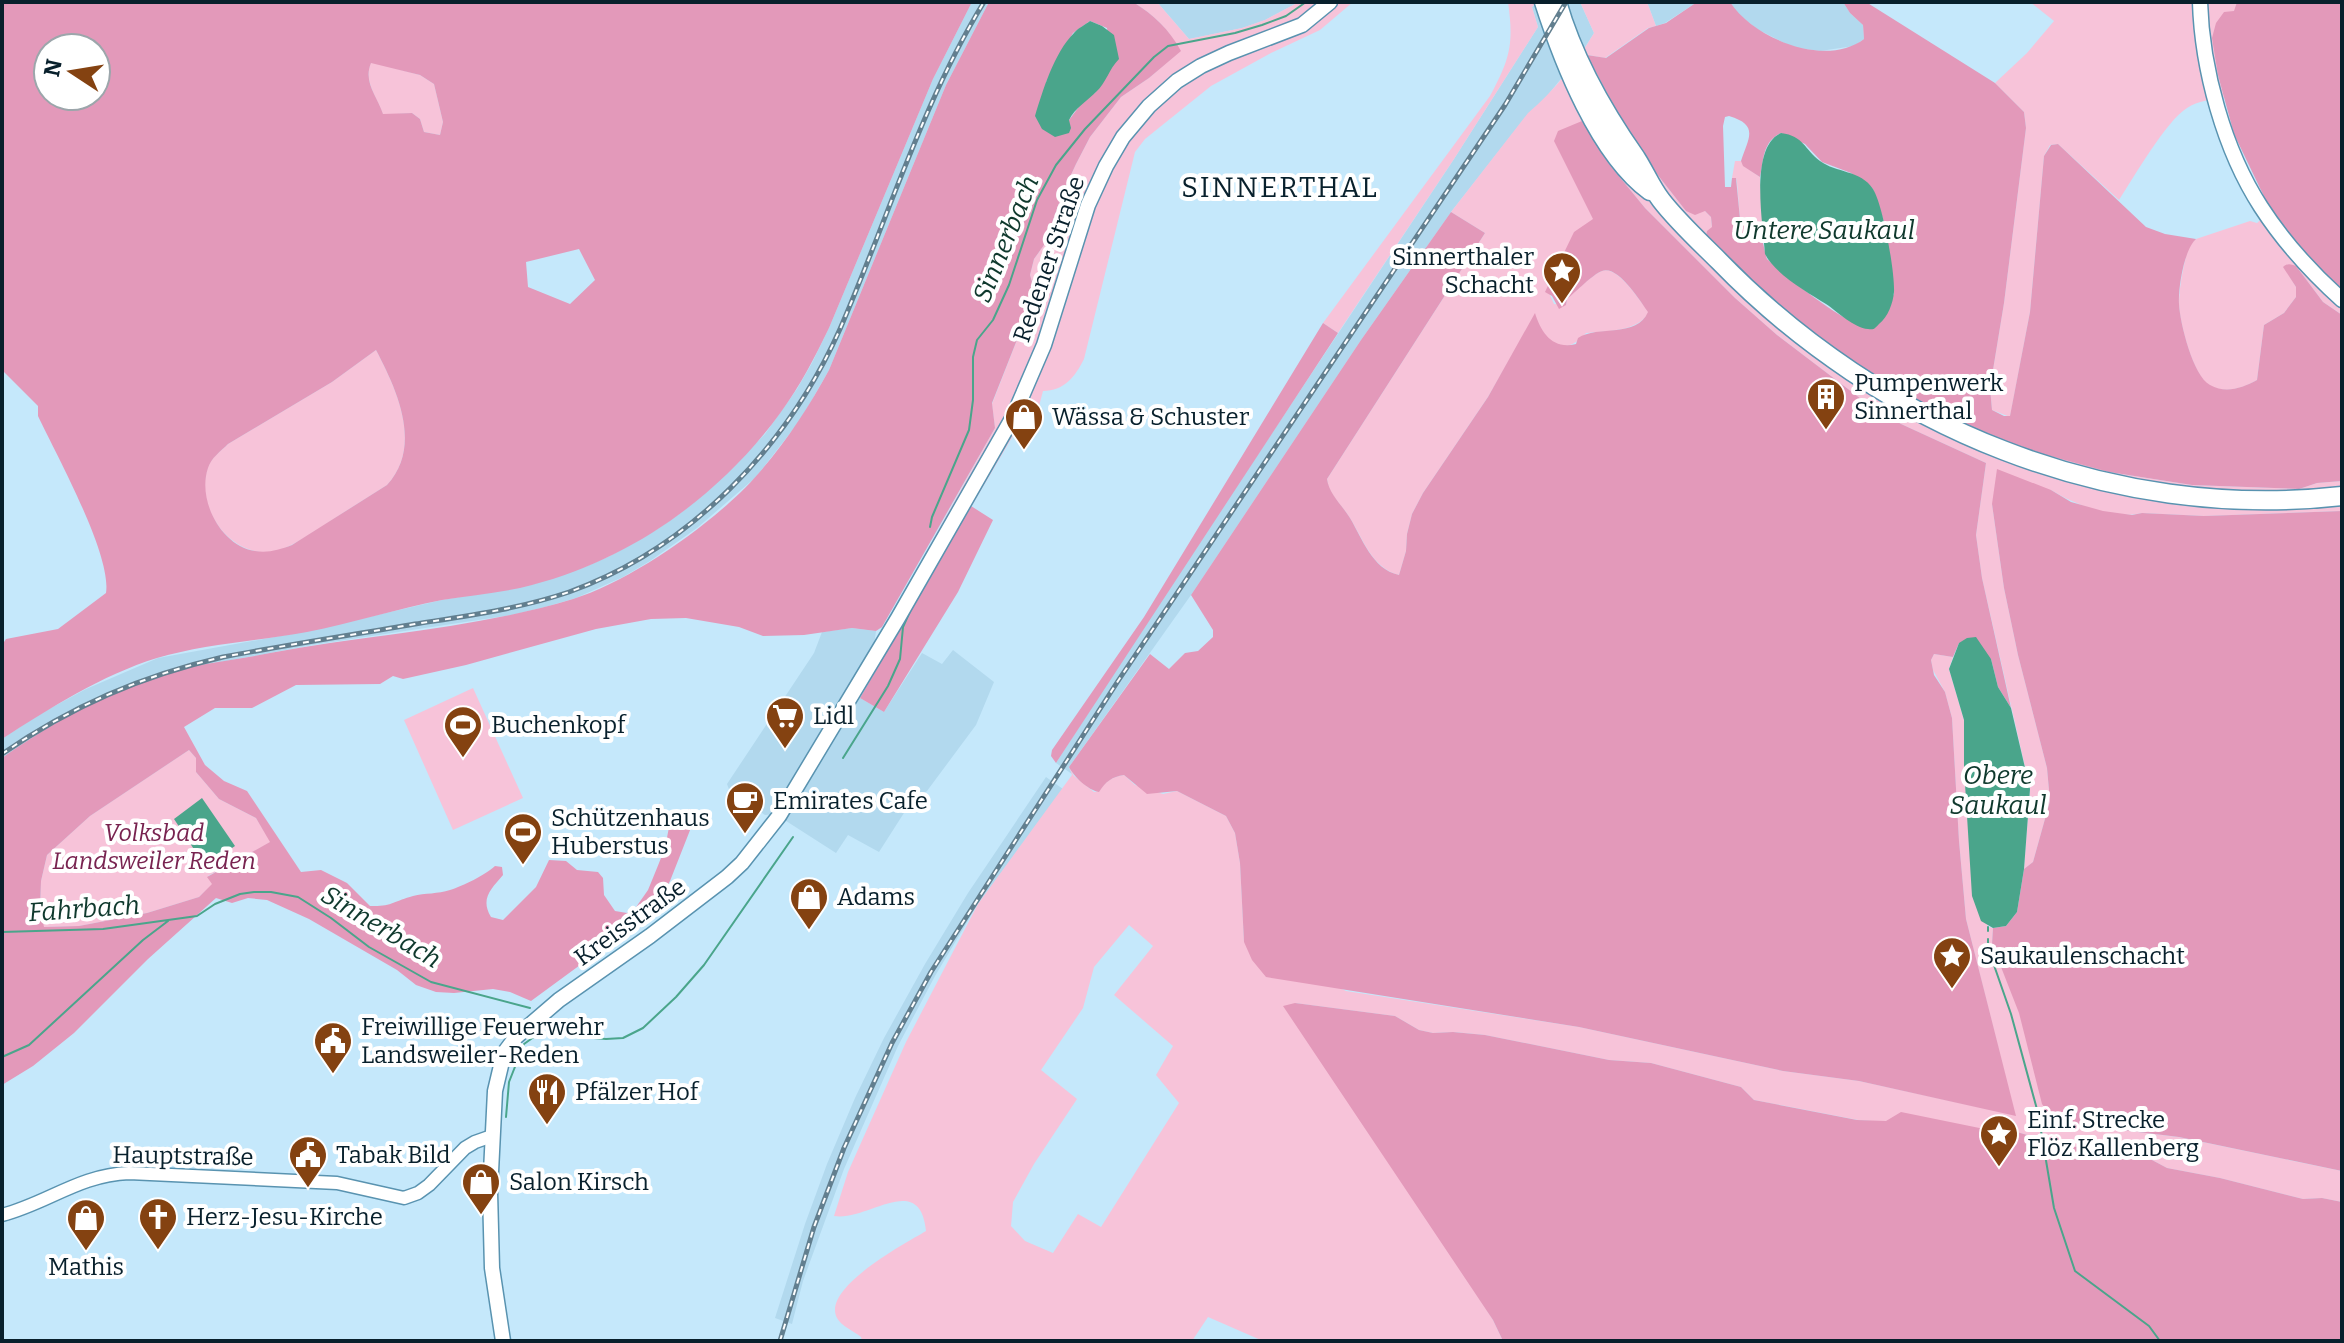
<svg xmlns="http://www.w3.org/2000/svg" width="2344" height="1343" font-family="Bitter,serif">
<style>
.built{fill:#b2d9ee}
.green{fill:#f7c3d9;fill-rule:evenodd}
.forest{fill:#e399ba;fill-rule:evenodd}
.water{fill:#4aa58b}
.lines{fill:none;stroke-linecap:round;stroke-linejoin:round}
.stream{stroke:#4aa58b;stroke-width:2}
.minor-casing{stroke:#5993b0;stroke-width:15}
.major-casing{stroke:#5993b0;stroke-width:17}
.highway-casing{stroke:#5993b0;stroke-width:21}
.minor{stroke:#fff;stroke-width:12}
.major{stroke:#fff;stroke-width:14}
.highway{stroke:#fff;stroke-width:18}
.rail-casing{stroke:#627f8f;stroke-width:5}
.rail{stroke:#fff;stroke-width:2;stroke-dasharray:6;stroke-linecap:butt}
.labels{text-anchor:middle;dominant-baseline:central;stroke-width:8;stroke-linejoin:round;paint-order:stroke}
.poi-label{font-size:24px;fill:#08202c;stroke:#fff;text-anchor:start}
.street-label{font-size:24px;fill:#08202c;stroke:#fff}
.park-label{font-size:24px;font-style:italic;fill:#782350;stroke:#fff}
.water-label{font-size:26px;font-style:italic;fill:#0f392d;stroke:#fff}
.quarter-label{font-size:28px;letter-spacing:2px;fill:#08202c;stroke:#fff}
</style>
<rect width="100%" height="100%" fill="#c5e8fb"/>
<path class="built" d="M972,2H989L946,85L829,370L801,419L756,477L697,528L650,561L623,577L576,598L545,607L512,615L312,645L163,673L94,704L47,729L2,758V739L38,715L86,689L158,658L308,631L442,600L534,584L587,566L610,556L659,528L682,512L710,489L765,434L797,389L812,363L829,328L933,79Z
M1157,2H1299L1265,20L1242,28L1189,39Z
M1537,2H1580L1594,33L1581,54L1543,101L1528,114L1451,212L1361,340L1191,595L1069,767L1072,774L1056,763L1148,620L1454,159L1538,27L1532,7Z
M1647,2H1697L1665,23L1656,26Z
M1730,2H1843L1850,13L1863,25L1864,39L1854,46L1820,51L1792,47L1757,29L1737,13Z
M852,628L876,631L874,645L775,814L765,815L730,792L727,784L814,653L822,632Z
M953,650L994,682L976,725L927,791L911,802L879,852L848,835L836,853L783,819L860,698L884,712L922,653L942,664Z
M1046,777L1063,789L978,904L935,976L898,1046L844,1169L803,1281L792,1324L775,1318L805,1224L827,1164L855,1098L884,1038L925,964L968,893Z"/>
<path class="green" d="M1133,2H1157L1189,39L1242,28L1265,20L1299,2H1353L1320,30L1271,53L1211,86L1145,139L1135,152L1084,359C1075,377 1064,391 1043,391L1039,406L1024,417L901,626L889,619L995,428L992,404L1024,322L1034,289L1030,275L1034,259L1044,245L1063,192L1076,164L1090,137L1121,97L1149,78L1180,51C1169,29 1154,15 1133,2Z
M1508,2H1537L1532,7L1538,27L1454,159L1338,333L1323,323L1490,96C1510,59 1514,44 1508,2Z
M1580,2H1647L1656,26L1648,28L1605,58L1588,55L1601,84L1646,160L1686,211H1705L1711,217L1714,248L1745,273L1784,311L2109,472L2192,485L2299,489L2317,483L2342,481V511L2204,516L2142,513C2113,520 2076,505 2051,490L1992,504L2004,588L2018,655L2047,768L2050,801L2033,862L2024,869L2030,789L1982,578L1976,535L1986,463L1901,424L1869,405L1777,335L1735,298L1645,208L1609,164L1582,121L1578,187L1594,219L1549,293L1554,304L1566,305L1567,299C1575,292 1593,274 1602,271C1618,265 1640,302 1649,312C1638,332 1606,331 1586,333C1564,359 1544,342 1535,315L1488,397L1423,493L1412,514L1407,534L1406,551L1399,575C1372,568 1363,539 1350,518C1342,505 1328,494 1327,479L1485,233L1451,212L1528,113C1554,91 1576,63 1594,33Z
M2030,2H2237L2218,75L2224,97C2212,99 2198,101 2187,108C2166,121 2134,177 2119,200L2058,144L2050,145L2044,156L2030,312L2010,417L1992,410L1990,388L2004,303L2026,128L2024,112L1995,83L2027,53L2054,21Z
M371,62L420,75L434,84L443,122L440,135L424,132L420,119L412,113L383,115C377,96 363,82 371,62Z
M1735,161H1741L1744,166L1760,177L1764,239L1755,227L1745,224L1740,219L1737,182L1736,178H1732Z
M2271,211L2310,258L2342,289V315L2323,302L2296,266L2284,267L2296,287V297L2284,313L2264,325L2257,380C2243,388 2226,394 2210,386C2193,377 2178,318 2179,300C2180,282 2184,263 2189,245L2196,239L2250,221L2257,223Z
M376,350C397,390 423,446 387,485C365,499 342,513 320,528C306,536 292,547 276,551C232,561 193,507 208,467C211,458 221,451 228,444L332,382Z
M1934,654L1953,657L1949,669L1964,720V768L1988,927L1993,928L1992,944L2065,1123L2178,1137L2342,1171V1202L2322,1198L2303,1199L2220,1178L2167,1168L2152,1160L2086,1145L2069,1148L2050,1146L2037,1138L2017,1132L2004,1133L1982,1129L1858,1120L1754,1100L1741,1087L1651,1063L1609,1060L1485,1035L1454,1032L1433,1033L1419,1030L1395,1016L1295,1003L1493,1320L1503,1341H1263L1208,1317L1192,1341H862L861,1337C854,1331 841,1326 837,1318C821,1288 906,1243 926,1231C920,1170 867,1222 834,1216L848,1172L906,1042L978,904L1072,775L1069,767L1074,776L1094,792L1099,791C1106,781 1112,777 1124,775L1135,785L1163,794L1177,791L1226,816L1235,833L1240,863L1244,942L1346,991L1579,1027L1783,1071L1859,1081L2015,1115L1966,919L1959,841L1952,718L1945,692L1933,670L1931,660ZM1129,925L1153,946L1114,995L1173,1046L1156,1075L1179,1103L1101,1227L1078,1214L1053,1253L1025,1241L1011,1226L1013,1202L1034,1164L1077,1099L1041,1070L1083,1008L1094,967Z
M473,688L523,798L453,830L404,720Z
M189,750L196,758V772L219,799L256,818L271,842L208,876L213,884L199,897L147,913L79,926L43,927L40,909L41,881L47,855L90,816Z"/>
<path class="forest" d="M2,2H972L933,79L829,328C815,357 800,386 781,412C721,495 632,559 532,585C502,593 472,595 442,600C397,609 352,623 307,632C258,641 204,644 157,658C102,675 50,708 2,739V645L6,639L58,629L106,593C112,555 56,454 38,416V406L2,370ZM96,48V96H48V48ZM371,63L420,75L434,84L443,122L440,135L424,132L420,119L412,113L383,114C377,96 363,82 371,63ZM579,249L595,280L570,304L528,287L526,262ZM376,350C397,390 423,446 387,485L292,545C279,550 268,553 255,551C221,546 197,500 208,468C211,458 221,451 228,444L332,382Z
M989,2H1133C1154,15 1169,29 1181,51L1149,78L1121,97L1090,137L1076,164L1063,192L1044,245L1034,259L1030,275L1034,289L1024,322L992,403L995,428L882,627L876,631L852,628L804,635L763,636L739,627L686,618L651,619L596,629L466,665L403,679L393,676L380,684L296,685L252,708H215L184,727L205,765L224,781L247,791L301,872L321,870L347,883L370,906C391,907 394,901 413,896C425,893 438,894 450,890C463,886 485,875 495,866L502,867L503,875C491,889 480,899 491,917L503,920L536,887L549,860L566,861L577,870L598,872L603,878L604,895L615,911L627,913L634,910L648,890L657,868L665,848L670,822L679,812L690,809L696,815L670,881L654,910L615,935L591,957L531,1001L510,992L493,989L454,993L436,992L416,985L397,970L309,919L267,900L248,898L232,903L216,898L148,959L74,1033L33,1066L2,1085V758C49,725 107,691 162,674C194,664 236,660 270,653C371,634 474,629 573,599C632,581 718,520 758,474C786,442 809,407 829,370L946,85ZM1090,21L1107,28L1112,66L1095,93L1087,96L1069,120L1046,82L1073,33ZM189,750L196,758V772L219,799L256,818L270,842L207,877L212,884L199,897L147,913L79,926L44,927L40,909L41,881L47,855L90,816Z
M1697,2H1730C1754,39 1826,68 1864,39L1863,25L1850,13L1843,2H1866L1995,83L2024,112L2026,128L2004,303L1990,388L1992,410L2004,416H2010L2030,312L2044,156L2051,145L2058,144L2146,227L2165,234L2196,239C2184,250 2178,288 2179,304C2180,323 2193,376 2210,385C2226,394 2242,388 2257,380L2264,325L2284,313L2296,297V287L2283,267C2288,263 2290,264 2296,266L2323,302L2342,315V481L2317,483L2299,489L2192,485L2109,472L2014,446L1943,416L1881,383L1784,311L1745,273L1714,248L1706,236L1707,231L1712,227L1711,217L1705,211L1695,215L1686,211L1646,160L1621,120L1587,55L1606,58L1649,28L1666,23ZM1729,116C1759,125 1749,137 1741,161L1743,166L1760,177C1764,160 1762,142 1781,133L1805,144L1822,162L1851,173L1873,189L1884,222L1894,294L1874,328C1852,331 1785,276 1767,259C1763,248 1764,234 1753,227C1749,224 1744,223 1740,219L1736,178H1732L1731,187H1725L1723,126L1725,117Z
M2237,2H2342V289L2310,259L2271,211L2234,134L2218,75L2212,38L2216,23L2224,12L2234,11Z
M1582,121L1609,164L1645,208L1735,298L1777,335L1869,405L1901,424L1986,463L1976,535L1982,578L2011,708L1998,687L1991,659L1959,643L1953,657L1934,654L1931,660L1934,675L1945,692L1952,718L1959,841L1966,919L2016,1116L1859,1081L1783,1071L1579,1027L1266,977L1252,960L1244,942L1240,863L1235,833L1226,816L1177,791L1147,794L1124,775C1112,777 1106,781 1099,792C1088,790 1074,777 1069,767L1150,654L1169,669L1185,653L1198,651L1213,637V630L1191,595L1361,340L1451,212L1485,233L1327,479C1329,494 1342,505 1350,518C1362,538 1372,569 1399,575L1406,551L1407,534L1412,514L1423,493L1488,397L1535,313C1541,333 1553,350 1576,344L1578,338C1598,325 1637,338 1648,312C1640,301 1618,265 1602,271C1593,274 1576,292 1567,299L1566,305L1559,309L1552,296L1545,292L1574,232L1593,219L1554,141L1558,131Z
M1323,323L1338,333L1056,763L1051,756L1052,750L1144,617Z
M1997,469L2051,490L2071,502L2103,511L2132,515L2142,513L2204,516L2342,511V1171L2179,1137L2065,1123L2052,1118L2042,1104L2019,1013L1992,944L1993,928L2006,926L2017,912L2024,869L2033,862L2050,801L2047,768L2018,655L2004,588L1992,504Z
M971,506L993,520L958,592L884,712L860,698Z
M1295,1003L1395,1016L1419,1030L1433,1033L1453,1032L1485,1035L1609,1060L1651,1063L1741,1087L1754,1100L1857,1120L1886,1121L1901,1112L2004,1133L2017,1132L2037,1138L2050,1146L2069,1148L2086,1145L2152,1160L2167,1168L2220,1178L2303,1199L2322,1198L2342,1202V1341H1503L1493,1320L1283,1006Z"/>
<path class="water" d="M1090,21L1102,26L1114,35L1119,59C1109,69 1106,83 1096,92C1087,101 1075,108 1069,120L1071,128L1069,133L1055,137L1042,129L1035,116C1043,90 1054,53 1074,33C1078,28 1085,25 1090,21Z
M1781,133C1804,136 1804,149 1820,161C1836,173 1861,170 1873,189C1883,205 1895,272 1894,292C1893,303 1888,317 1879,324C1875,328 1875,330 1868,329C1854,328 1838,312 1826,304C1807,292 1775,274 1765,254C1763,224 1749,147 1781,133Z
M1976,637L1991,659L1998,687L2011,708L2030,789L2024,869L2017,912L2006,926L1993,928L1981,921L1972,896L1964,768V720L1949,669L1959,643L1967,638Z
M202,798L235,846L205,866L174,819Z"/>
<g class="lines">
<path class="stream" d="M930,527L932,517L969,430L973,400V357L977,340L993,320L1009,285L1037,200L1056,165L1085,129L1154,57L1168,46L1235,33L1262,25L1286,16L1306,2
M843,758L888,686L900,659L903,627L911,609
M1988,927V931
M2,932L103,929L197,916L215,904L240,894L254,892H271L298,897L331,918L369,947L431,982L530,1008
M1988,939V948L2011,1014L2038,1113L2054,1208L2075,1271L2149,1326L2160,1341
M2,1057L29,1045L143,940L168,921
M506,1117L509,1082L524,1044L538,1034L550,1031L569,1036L606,1039L623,1038L643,1028L676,997L704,965L793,837"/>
<defs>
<path id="minor" d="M2,1215C48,1203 79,1175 129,1173L337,1183L404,1198L418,1193L429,1185L465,1148L475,1142L492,1136"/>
<path id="major" d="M2200,2C2202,69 2224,150 2261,207C2283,241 2312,273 2342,300
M503,1341L492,1268L490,1192L495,1091L504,1053L516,1037L559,1000L650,936L727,877L742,863L779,816L898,618L1013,417L1044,345L1088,205L1106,166L1123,137L1149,106L1177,81L1201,66L1229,53L1302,25L1330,2"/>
<path id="highway" d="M1544,2C1563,61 1599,154 1650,191
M1557,2C1573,58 1603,111 1636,158C1645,172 1651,187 1661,200C1678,222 1699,241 1719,261C1880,427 2110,522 2342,496"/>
</defs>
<use href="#minor" class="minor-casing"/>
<use href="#major" class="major-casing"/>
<use href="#highway" class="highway-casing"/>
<use href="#minor" class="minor"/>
<use href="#major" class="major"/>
<use href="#highway" class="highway"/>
<defs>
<path id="rail" d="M2,754C72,706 141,676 223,657C287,645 351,635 415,624C466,616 519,609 569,592C691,548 788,446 840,329C887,221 922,103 984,2
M780,1341L814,1227L844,1148L892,1043L931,972L1118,681L1505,105L1566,2"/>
</defs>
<use href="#rail" class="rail-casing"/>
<use href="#rail" class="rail"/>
</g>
<defs>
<symbol id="sight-pin" viewBox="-11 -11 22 30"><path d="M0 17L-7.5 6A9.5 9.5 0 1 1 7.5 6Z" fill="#844211" stroke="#fff"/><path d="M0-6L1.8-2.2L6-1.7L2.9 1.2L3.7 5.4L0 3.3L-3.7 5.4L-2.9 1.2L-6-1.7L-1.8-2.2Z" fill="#fff"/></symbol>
<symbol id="building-pin" viewBox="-11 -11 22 30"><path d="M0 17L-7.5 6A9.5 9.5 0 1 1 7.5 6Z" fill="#844211" stroke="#fff"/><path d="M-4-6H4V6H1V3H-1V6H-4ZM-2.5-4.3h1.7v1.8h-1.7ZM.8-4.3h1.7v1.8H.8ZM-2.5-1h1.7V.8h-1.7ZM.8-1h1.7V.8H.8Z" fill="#fff"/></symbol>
<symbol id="shop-pin" viewBox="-11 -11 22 30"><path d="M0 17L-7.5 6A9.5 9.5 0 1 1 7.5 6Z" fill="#844211" stroke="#fff"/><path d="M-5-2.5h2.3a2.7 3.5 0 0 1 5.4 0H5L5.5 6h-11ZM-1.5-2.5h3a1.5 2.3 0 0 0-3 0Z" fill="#fff"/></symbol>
<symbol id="supermarket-pin" viewBox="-11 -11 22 30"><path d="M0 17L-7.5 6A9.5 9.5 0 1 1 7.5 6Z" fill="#844211" stroke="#fff"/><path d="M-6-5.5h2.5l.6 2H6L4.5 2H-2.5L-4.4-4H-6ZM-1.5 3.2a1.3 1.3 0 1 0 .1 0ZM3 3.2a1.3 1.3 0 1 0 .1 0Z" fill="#fff"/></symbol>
<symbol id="stadium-pin" viewBox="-11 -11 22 30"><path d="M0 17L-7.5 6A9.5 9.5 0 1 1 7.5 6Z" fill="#844211" stroke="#fff"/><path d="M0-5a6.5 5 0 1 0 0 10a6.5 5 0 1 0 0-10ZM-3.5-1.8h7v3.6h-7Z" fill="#fff"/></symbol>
<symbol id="cafe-pin" viewBox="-11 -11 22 30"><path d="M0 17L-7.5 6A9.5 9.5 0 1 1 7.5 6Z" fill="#844211" stroke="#fff"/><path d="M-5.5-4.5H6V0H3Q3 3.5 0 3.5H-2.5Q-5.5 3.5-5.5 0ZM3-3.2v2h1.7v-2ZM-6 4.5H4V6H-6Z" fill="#fff"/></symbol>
<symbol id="civic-pin" viewBox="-11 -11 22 30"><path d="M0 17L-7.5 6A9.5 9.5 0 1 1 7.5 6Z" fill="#844211" stroke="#fff"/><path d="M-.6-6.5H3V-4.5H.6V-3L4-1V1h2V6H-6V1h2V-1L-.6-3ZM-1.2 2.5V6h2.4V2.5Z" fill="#fff"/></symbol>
<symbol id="restaurant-pin" viewBox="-11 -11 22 30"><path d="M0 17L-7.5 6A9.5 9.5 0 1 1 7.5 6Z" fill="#844211" stroke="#fff"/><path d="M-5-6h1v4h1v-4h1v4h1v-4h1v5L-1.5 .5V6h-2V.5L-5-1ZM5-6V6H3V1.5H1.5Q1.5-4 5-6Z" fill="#fff"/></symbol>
<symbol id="church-pin" viewBox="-11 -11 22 30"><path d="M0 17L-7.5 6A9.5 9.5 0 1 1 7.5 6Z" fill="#844211" stroke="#fff"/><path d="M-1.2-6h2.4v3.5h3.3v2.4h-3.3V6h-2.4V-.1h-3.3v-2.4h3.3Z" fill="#fff"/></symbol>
</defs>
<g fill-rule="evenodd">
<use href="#sight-pin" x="1540" y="249" width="44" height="60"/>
<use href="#building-pin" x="1804" y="375" width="44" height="60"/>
<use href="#shop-pin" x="1002" y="395" width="44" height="60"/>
<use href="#supermarket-pin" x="763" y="694" width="44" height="60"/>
<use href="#stadium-pin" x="441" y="703" width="44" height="60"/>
<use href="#cafe-pin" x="723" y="779" width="44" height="60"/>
<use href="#stadium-pin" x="501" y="810" width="44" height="60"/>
<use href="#shop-pin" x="787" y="875" width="44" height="60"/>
<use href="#sight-pin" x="1930" y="934" width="44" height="60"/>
<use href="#civic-pin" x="311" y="1019" width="44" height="60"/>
<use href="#restaurant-pin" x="525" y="1070" width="44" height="60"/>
<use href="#sight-pin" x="1977" y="1112" width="44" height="60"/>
<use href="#civic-pin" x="286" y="1133" width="44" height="60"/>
<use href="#shop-pin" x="459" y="1160" width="44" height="60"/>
<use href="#church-pin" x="136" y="1195" width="44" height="60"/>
<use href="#shop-pin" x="64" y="1196" width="44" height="60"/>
</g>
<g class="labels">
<g class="poi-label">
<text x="1534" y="257" text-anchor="end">Sinnerthaler<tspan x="1534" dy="28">Schacht</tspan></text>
<text x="1854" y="383">Pumpenwerk<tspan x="1854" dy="28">Sinnerthal</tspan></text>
<text x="1052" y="417">Wässa &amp; Schuster</text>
<text x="813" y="716">Lidl</text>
<text x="491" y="725">Buchenkopf</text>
<text x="773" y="801">Emirates Cafe</text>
<text x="551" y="818">Schützenhaus<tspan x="551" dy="28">Huberstus</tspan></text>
<text x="837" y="897">Adams</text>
<text x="1980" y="956">Saukaulenschacht</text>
<text x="361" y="1027">Freiwillige Feuerwehr<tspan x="361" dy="28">Landsweiler-Reden</tspan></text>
<text x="575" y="1092">Pfälzer Hof</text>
<text x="2027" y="1120">Einf. Strecke<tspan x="2027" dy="28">Flöz Kallenberg</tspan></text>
<text x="336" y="1155">Tabak Bild</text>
<text x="509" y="1182">Salon Kirsch</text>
<text x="186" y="1217">Herz-Jesu-Kirche</text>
<text x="86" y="1267" text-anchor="middle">Mathis</text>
</g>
<g class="street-label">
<text transform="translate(1049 259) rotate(-71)">Redener Straße</text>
<text transform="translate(630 922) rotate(-36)">Kreisstraße</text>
<text transform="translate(183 1156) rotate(1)">Hauptstraße</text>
</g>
<g class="park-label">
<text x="154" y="833">Volksbad<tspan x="154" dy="28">Landsweiler Reden</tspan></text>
</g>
<g class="water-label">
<text x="1824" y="230">Untere Saukaul</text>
<text transform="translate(1006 239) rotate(-68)">Sinnerbach</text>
<text x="1998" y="775">Obere<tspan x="1998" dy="30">Saukaul</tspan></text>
<text transform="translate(84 909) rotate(-4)">Fahrbach</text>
<text transform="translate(381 927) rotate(31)">Sinnerbach</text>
</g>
<g class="quarter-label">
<text x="1280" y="187">SINNERTHAL</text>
</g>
</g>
<rect width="2344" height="1343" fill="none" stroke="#08202c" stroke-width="8"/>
<g transform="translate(72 72) rotate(282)"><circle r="38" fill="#ffffff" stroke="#9ca6ab" stroke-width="2"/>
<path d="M0-6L14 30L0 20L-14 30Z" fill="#844211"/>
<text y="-12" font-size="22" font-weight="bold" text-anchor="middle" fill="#08202c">N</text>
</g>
</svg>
